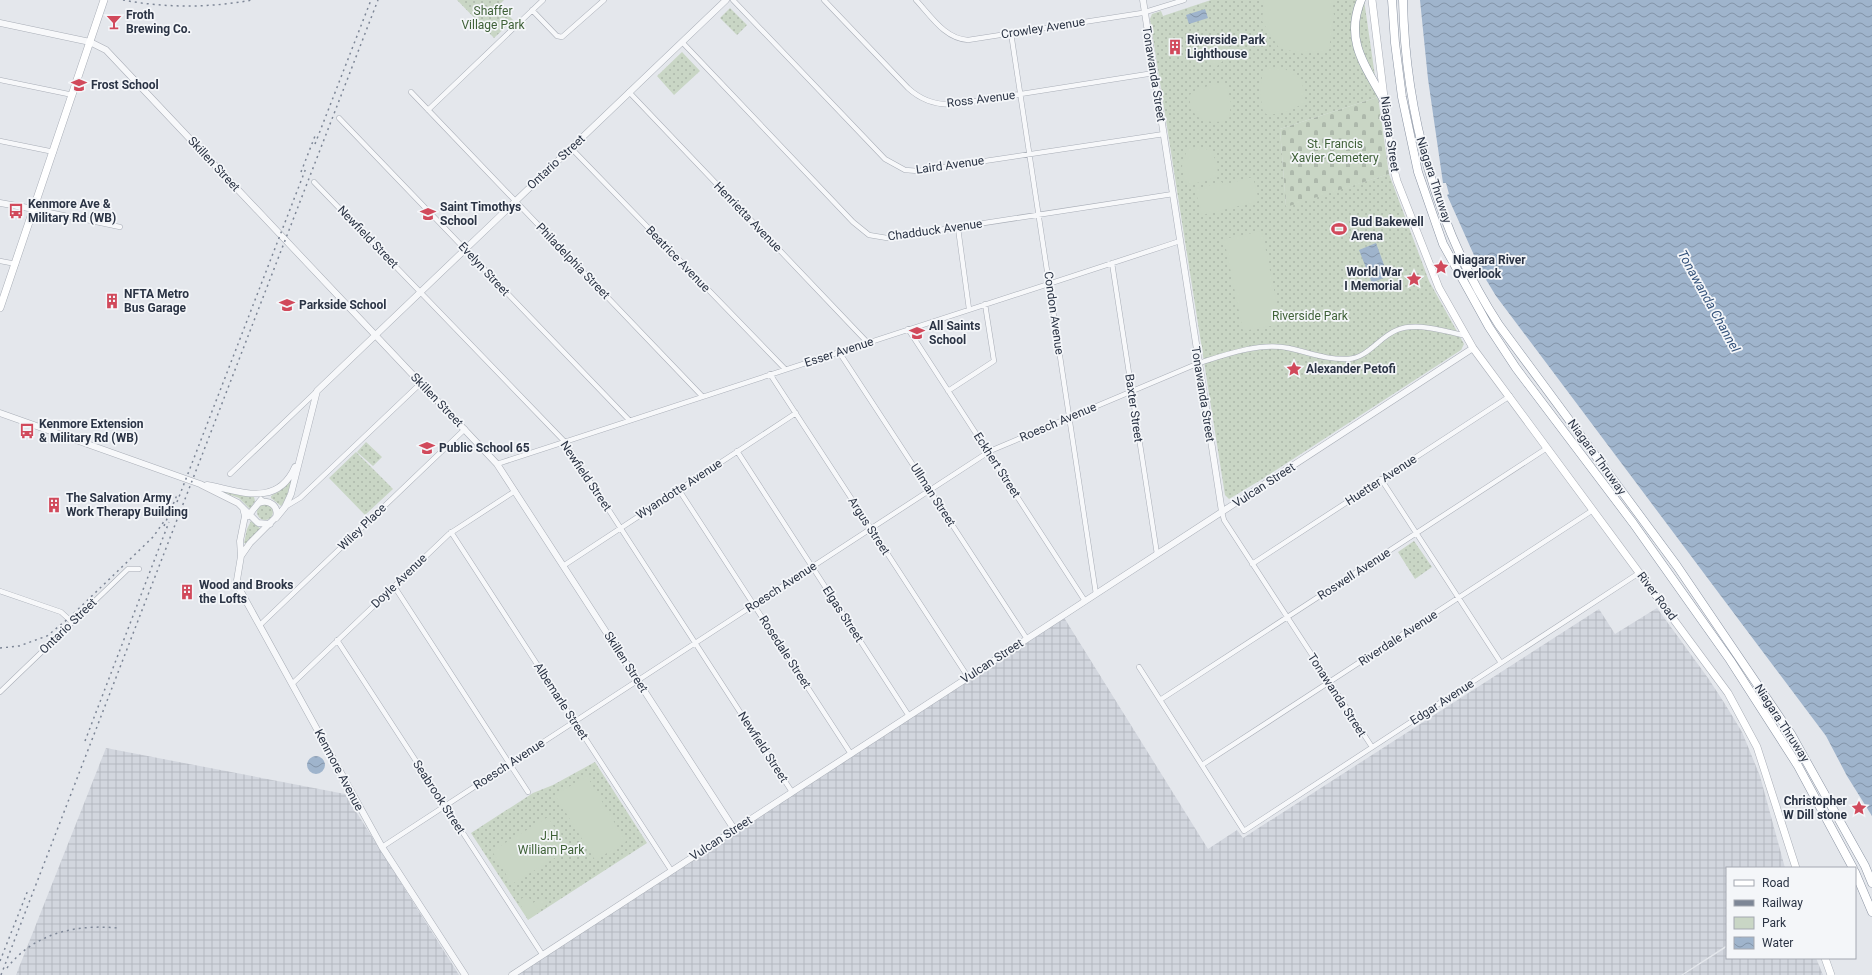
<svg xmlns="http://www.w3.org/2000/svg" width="1872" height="975" font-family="Roboto,sans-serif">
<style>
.industrial{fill:url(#industrial-grid)}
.green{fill:url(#green-dots)}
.cemetery{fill:url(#cemetery-stones)}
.pitch{fill:#c9d6c5}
.water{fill:url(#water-waves)}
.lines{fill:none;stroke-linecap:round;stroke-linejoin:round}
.minor-casing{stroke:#a9aeb7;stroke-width:5.5}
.tertiary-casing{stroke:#a9aeb7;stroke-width:7}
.secondary-casing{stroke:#a9aeb7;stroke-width:8}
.motorway-casing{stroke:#8b94a3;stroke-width:9}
.minor{stroke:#f7f8fa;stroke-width:4.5}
.tertiary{stroke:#f7f8fa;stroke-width:6}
.secondary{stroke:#fff;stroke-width:7}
.motorway{stroke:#fff;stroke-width:8}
.rail{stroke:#7d8696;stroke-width:1.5;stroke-dasharray:2 4;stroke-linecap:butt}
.labels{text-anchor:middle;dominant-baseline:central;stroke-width:3.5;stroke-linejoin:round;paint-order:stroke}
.park-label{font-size:12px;fill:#3f6138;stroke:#f4f6f9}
.poi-label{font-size:12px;font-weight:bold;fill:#2b3445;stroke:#f4f6f9;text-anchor:start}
.street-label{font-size:12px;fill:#2b3445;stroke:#f4f6f9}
.water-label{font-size:13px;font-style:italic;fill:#34527a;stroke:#f4f6f9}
</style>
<defs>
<pattern id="industrial-grid" width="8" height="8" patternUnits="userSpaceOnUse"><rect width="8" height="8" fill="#d2d6de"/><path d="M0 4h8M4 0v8" fill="none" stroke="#b4b8c0"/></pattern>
<pattern id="green-dots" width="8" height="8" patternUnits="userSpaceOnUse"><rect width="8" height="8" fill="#c9d6c5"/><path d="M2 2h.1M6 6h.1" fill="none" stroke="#adb8ab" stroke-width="1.8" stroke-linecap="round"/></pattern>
<pattern id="cemetery-stones" width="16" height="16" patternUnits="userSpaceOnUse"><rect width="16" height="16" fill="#c9d6c5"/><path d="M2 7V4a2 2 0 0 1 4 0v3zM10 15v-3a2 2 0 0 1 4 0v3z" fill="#adb8ab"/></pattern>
<pattern id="water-waves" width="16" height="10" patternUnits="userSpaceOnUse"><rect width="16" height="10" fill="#9fb4cc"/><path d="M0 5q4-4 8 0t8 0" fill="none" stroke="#8293a7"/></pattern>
</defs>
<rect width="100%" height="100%" fill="#e4e7ec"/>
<path class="industrial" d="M1657,608L1708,678L1725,704L1742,732L1760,776L1785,868H1727V945L1681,975H513L1063,616L1208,849L1237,830L1243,838L1599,609L1615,634Z
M106,748L345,794L459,975H16Z
M1727,947V958H1816L1823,975H1683Z"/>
<path class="green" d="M457,0H504L499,5L513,20L494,38Z
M1211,0H1364L1378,97L1280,129L1286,206L1389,174L1429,281L1464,344L1461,350L1264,478L1229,499L1225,495L1150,19L1152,14L1161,11L1163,16Z
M730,8L747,25L737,35L720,18Z
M682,52L700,71L674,95L657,76Z
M366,442L382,457L373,466L357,452Z
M356,452L393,489L365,515L329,478Z
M293,478L285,501L281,506L271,498V496L285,487Z
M220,491L254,497L255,501L250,509L239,498Z
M257 512a8 8 0 1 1 16 0a8 8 0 1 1-16 0Z
M251,521L261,529L246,543H244L247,529Z
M1414,541L1432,567L1415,579L1398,552Z
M595,762L647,843L528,920L471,833L533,793L553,785Z"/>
<path class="cemetery" d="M1378,97L1389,174L1286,207L1280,129Z"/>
<path class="pitch" d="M1264,0H1331L1334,15L1329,50L1304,54L1279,48L1262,21Z
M1209,42L1221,43L1228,48C1230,56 1223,61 1217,66C1203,60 1202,56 1209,42Z
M1282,67L1302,80L1305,103L1286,112L1268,115L1263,112L1260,93L1263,69Z
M1222,82L1226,84L1231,103L1229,120C1216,123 1200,124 1192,110C1190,107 1190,99 1189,95L1205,87Z
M1198,146L1211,151L1217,163L1218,176L1203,182L1188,184L1184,181L1182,166L1187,149Z
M1253,177L1259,201L1202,215L1195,189L1222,182L1223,185Z
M1262,231L1281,324L1243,331L1224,239Z
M587,776L626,842L595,860L555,795Z
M548,817L568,850L512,884L492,851Z
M527,895L538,911L528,917L518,901Z
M543,896L548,904L539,910L533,903Z"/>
<path class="water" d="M1420,0H1872V816L1847,776L1826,736L1496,296L1482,273L1447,195L1449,194L1446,183H1443L1428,79Z
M1205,9L1208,18L1189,24L1186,15Z
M1376,243L1388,276L1372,283L1359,250Z
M307 765a9 9 0 1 1 18 0a9 9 0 1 1-18 0Z"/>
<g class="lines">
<defs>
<path id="minor" d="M733,0L885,159L905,170L918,171L1164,134
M824,0L908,88C922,101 938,106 957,104L1154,73
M916,0C931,16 945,39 968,40L1142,13L1184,0
M532,10L557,36L562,37L604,0
M1011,33L1096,594
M682,42L853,222L869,235L887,238L1173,194
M0,80L73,95
M411,92L702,396
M629,92L867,342
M428,110L543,0
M339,118L629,420
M0,141L54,152
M571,148L785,369
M314,182L564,441L792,792
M34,209L120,227
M958,228L969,309
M0,261L16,264
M1112,263L1157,554
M908,329L1085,601
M839,352L1027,639
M770,374L968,677
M948,391L994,361L985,304
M737,451L909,716
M497,464L1180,241
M230,474L317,391
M1381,479L1501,663
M679,490L851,754
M285,507L300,498L421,383
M1222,512L1224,520L1372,747
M451,532L671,870
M1252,564L1510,396
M563,566L796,413
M394,586L528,792
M0,591L61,612L72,622
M260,625L465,429
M337,640L542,954
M1139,667L1244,831L1639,573
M292,684L449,534L515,491
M0,692L128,569H139
M1160,700L1547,448
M1202,765L1593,510
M382,847L990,451L1199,363C1224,355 1261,342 1288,348C1308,352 1326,360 1348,359C1368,358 1379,337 1397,330C1416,322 1446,331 1466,336"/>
<path id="tertiary" d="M1143,0L1222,512
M0,23L90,42L106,50L497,464L734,829
M0,203L34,209
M0,413L200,484L238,503L258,523L270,524
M207,485C240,491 277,508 295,467
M243,508L245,516L240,541L241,556L237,580L240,590L382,847L465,975
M248,516L261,500
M276,518L285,507L291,494L317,391L726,0
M241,556L250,543L276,517C279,506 269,499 259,503
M512,975L1473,348"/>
<path id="secondary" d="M1372,0L1392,162L1397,181L1439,288L1473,348L1728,693L1757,747L1796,868
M0,308L104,0
M1825,958L1831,975"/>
<path id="motorway" d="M1361,0C1344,41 1366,67 1385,102
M1392,0L1395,43L1402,97L1418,172L1443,244L1489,327L1516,368L1633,523L1730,660L1798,766L1853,868
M1403,0C1405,113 1437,230 1499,325L1677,566L1791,734L1865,866L1872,883
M1855,872L1872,912"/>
</defs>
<use href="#minor" class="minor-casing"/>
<use href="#tertiary" class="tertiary-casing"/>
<use href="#secondary" class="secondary-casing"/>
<use href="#motorway" class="motorway-casing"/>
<use href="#minor" class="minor"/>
<use href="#tertiary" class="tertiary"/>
<use href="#secondary" class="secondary"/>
<use href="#motorway" class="motorway"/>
<path class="rail" d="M123,0C165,8 210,8 252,0
M315,144L371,0
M301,172L315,136
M177,502L306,168
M164,526L177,495
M0,648L19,646L47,636L69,618L153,537L165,520
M85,741L169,522
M0,961L28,890
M7,968C34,933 76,924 118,928
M1,975L378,0"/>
</g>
<defs>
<symbol id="bar-bare" viewBox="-9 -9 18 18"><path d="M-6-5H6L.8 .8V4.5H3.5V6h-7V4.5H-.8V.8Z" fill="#d1495b" stroke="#f4f6f9" stroke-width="2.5" paint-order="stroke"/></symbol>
<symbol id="building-bare" viewBox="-9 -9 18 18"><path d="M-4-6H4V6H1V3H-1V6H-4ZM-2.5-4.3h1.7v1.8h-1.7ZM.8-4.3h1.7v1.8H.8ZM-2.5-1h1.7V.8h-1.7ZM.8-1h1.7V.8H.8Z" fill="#d1495b" stroke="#f4f6f9" stroke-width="2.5" paint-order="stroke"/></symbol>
<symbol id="school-bare" viewBox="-9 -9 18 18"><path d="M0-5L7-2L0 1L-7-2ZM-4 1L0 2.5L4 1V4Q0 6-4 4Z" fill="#d1495b" stroke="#f4f6f9" stroke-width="2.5" paint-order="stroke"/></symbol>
<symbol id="bus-bare" viewBox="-9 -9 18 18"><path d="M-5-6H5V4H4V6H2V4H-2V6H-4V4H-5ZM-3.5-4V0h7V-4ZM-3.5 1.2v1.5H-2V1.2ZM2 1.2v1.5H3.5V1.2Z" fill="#d1495b" stroke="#f4f6f9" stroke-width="2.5" paint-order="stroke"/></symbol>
<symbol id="stadium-bare" viewBox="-9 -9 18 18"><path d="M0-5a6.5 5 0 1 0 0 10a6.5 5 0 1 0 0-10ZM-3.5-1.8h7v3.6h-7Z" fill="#d1495b" stroke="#f4f6f9" stroke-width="2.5" paint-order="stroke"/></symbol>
<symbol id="sight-bare" viewBox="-9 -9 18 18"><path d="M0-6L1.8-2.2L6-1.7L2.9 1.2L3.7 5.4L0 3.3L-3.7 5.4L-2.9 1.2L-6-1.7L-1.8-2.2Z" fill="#d1495b" stroke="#f4f6f9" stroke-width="2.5" paint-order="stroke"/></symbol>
</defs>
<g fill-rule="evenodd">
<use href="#bar-bare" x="103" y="11" width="22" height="22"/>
<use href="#building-bare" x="1164" y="36" width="22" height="22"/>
<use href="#school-bare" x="68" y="74" width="22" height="22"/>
<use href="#bus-bare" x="5" y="200" width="22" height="22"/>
<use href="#school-bare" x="417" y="203" width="22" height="22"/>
<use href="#stadium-bare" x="1328" y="218" width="22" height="22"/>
<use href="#sight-bare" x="1430" y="256" width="22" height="22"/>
<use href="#sight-bare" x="1403" y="268" width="22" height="22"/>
<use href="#building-bare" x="101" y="290" width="22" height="22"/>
<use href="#school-bare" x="276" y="294" width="22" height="22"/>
<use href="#school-bare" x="906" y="322" width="22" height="22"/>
<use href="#sight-bare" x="1283" y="358" width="22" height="22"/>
<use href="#bus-bare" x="16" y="420" width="22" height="22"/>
<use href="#school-bare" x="416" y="437" width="22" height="22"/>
<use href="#building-bare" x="43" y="494" width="22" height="22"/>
<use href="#building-bare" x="176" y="581" width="22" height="22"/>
<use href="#sight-bare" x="1848" y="797" width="22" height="22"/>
</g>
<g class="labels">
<g class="park-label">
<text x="493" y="11">Shaffer<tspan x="493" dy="14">Village Park</tspan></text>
<text x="1335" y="144">St. Francis<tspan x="1335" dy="14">Xavier Cemetery</tspan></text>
<text x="1310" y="316">Riverside Park</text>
<text x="551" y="836">J.H.<tspan x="551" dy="14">William Park</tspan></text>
</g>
<g class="poi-label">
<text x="126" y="15">Froth<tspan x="126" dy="14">Brewing Co.</tspan></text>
<text x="1187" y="40">Riverside Park<tspan x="1187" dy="14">Lighthouse</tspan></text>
<text x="91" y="85">Frost School</text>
<text x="28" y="204">Kenmore Ave &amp;<tspan x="28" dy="14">Military Rd (WB)</tspan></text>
<text x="440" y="207">Saint Timothys<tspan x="440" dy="14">School</tspan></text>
<text x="1351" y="222">Bud Bakewell<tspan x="1351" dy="14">Arena</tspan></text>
<text x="1453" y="260">Niagara River<tspan x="1453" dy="14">Overlook</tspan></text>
<text x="1402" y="272" text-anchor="end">World War<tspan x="1402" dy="14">I Memorial</tspan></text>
<text x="124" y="294">NFTA Metro<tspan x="124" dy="14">Bus Garage</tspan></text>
<text x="299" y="305">Parkside School</text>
<text x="929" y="326">All Saints<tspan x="929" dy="14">School</tspan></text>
<text x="1306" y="369">Alexander Petofi</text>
<text x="39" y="424">Kenmore Extension<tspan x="39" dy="14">&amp; Military Rd (WB)</tspan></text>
<text x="439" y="448">Public School 65</text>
<text x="66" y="498">The Salvation Army<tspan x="66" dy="14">Work Therapy Building</tspan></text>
<text x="199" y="585">Wood and Brooks<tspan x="199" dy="14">the Lofts</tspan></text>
<text x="1847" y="801" text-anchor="end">Christopher<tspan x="1847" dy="14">W Dill stone</tspan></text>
</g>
<g class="street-label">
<text transform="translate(1043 28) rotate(-9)">Crowley Avenue</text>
<text transform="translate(1154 74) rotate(81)">Tonawanda Street</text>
<text transform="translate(981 99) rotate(-7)">Ross Avenue</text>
<text transform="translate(1390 134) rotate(82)">Niagara Street</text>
<text transform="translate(556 162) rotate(-43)">Ontario Street</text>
<text transform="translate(214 164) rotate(47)">Skillen Street</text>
<text transform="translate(950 165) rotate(-8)">Laird Avenue</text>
<text transform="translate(1434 180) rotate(72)">Niagara Thruway</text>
<text transform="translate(748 217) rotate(46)">Henrietta Avenue</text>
<text transform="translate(935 230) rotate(-8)">Chadduck Avenue</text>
<text transform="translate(368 237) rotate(46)">Newfield Street</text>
<text transform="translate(678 259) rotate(46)">Beatrice Avenue</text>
<text transform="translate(573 261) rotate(46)">Philadelphia Street</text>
<text transform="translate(484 269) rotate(47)">Evelyn Street</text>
<text transform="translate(1054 313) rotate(82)">Condon Avenue</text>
<text transform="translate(839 352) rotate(-18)">Esser Avenue</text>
<text transform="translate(1203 394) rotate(81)">Tonawanda Street</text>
<text transform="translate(437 400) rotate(46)">Skillen Street</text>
<text transform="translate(1134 408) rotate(82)">Baxter Street</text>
<text transform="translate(1058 422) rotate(-23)">Roesch Avenue</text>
<text transform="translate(1597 457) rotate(54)">Niagara Thruway</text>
<text transform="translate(997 465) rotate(57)">Eckhert Street</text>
<text transform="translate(586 476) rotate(56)">Newfield Street</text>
<text transform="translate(1381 480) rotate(-33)">Huetter Avenue</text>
<text transform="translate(1264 485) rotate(-33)">Vulcan Street</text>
<text transform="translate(679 489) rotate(-33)">Wyandotte Avenue</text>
<text transform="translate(933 495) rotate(57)">Ullman Street</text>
<text transform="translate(869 526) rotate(57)">Argus Street</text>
<text transform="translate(362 527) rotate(-44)">Wiley Place</text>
<text transform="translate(1354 574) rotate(-33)">Roswell Avenue</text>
<text transform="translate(399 581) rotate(-44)">Doyle Avenue</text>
<text transform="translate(781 587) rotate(-33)">Roesch Avenue</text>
<text transform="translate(1657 596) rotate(53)">River Road</text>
<text transform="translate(843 614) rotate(57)">Elgas Street</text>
<text transform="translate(68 626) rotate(-44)">Ontario Street</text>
<text transform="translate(1398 638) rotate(-33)">Riverdale Avenue</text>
<text transform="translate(785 652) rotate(57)">Rosedale Street</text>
<text transform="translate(992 661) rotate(-33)">Vulcan Street</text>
<text transform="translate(626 662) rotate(57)">Skillen Street</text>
<text transform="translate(1337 695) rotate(57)">Tonawanda Street</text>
<text transform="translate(561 701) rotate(57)">Albemarle Street</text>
<text transform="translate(1442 702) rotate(-33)">Edgar Avenue</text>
<text transform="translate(1782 723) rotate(57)">Niagara Thruway</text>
<text transform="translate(763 747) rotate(57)">Newfield Street</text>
<text transform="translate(509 764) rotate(-33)">Roesch Avenue</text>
<text transform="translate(339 770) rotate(62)">Kenmore Avenue</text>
<text transform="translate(439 797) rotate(57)">Seabrook Street</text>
<text transform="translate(721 838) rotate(-33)">Vulcan Street</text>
</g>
<g class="water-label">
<text transform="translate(1709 301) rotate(61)">Tonawanda Channel</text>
</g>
</g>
<rect x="1726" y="867" width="130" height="92" fill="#f4f6f9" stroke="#a4a8b1"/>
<rect x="1734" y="880" width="20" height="6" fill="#ffffff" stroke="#a4a8b1"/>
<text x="1762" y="887" font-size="12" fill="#2b3445">Road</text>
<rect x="1734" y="900" width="20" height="6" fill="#7d8696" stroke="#a4a8b1"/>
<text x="1762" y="907" font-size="12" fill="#2b3445">Railway</text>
<rect x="1734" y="917" width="20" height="12" fill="#c9d6c5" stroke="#a4a8b1"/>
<text x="1762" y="927" font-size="12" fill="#2b3445">Park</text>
<rect x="1734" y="937" width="20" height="12" fill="url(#water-waves)" stroke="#a4a8b1"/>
<text x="1762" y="947" font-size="12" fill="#2b3445">Water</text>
</svg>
